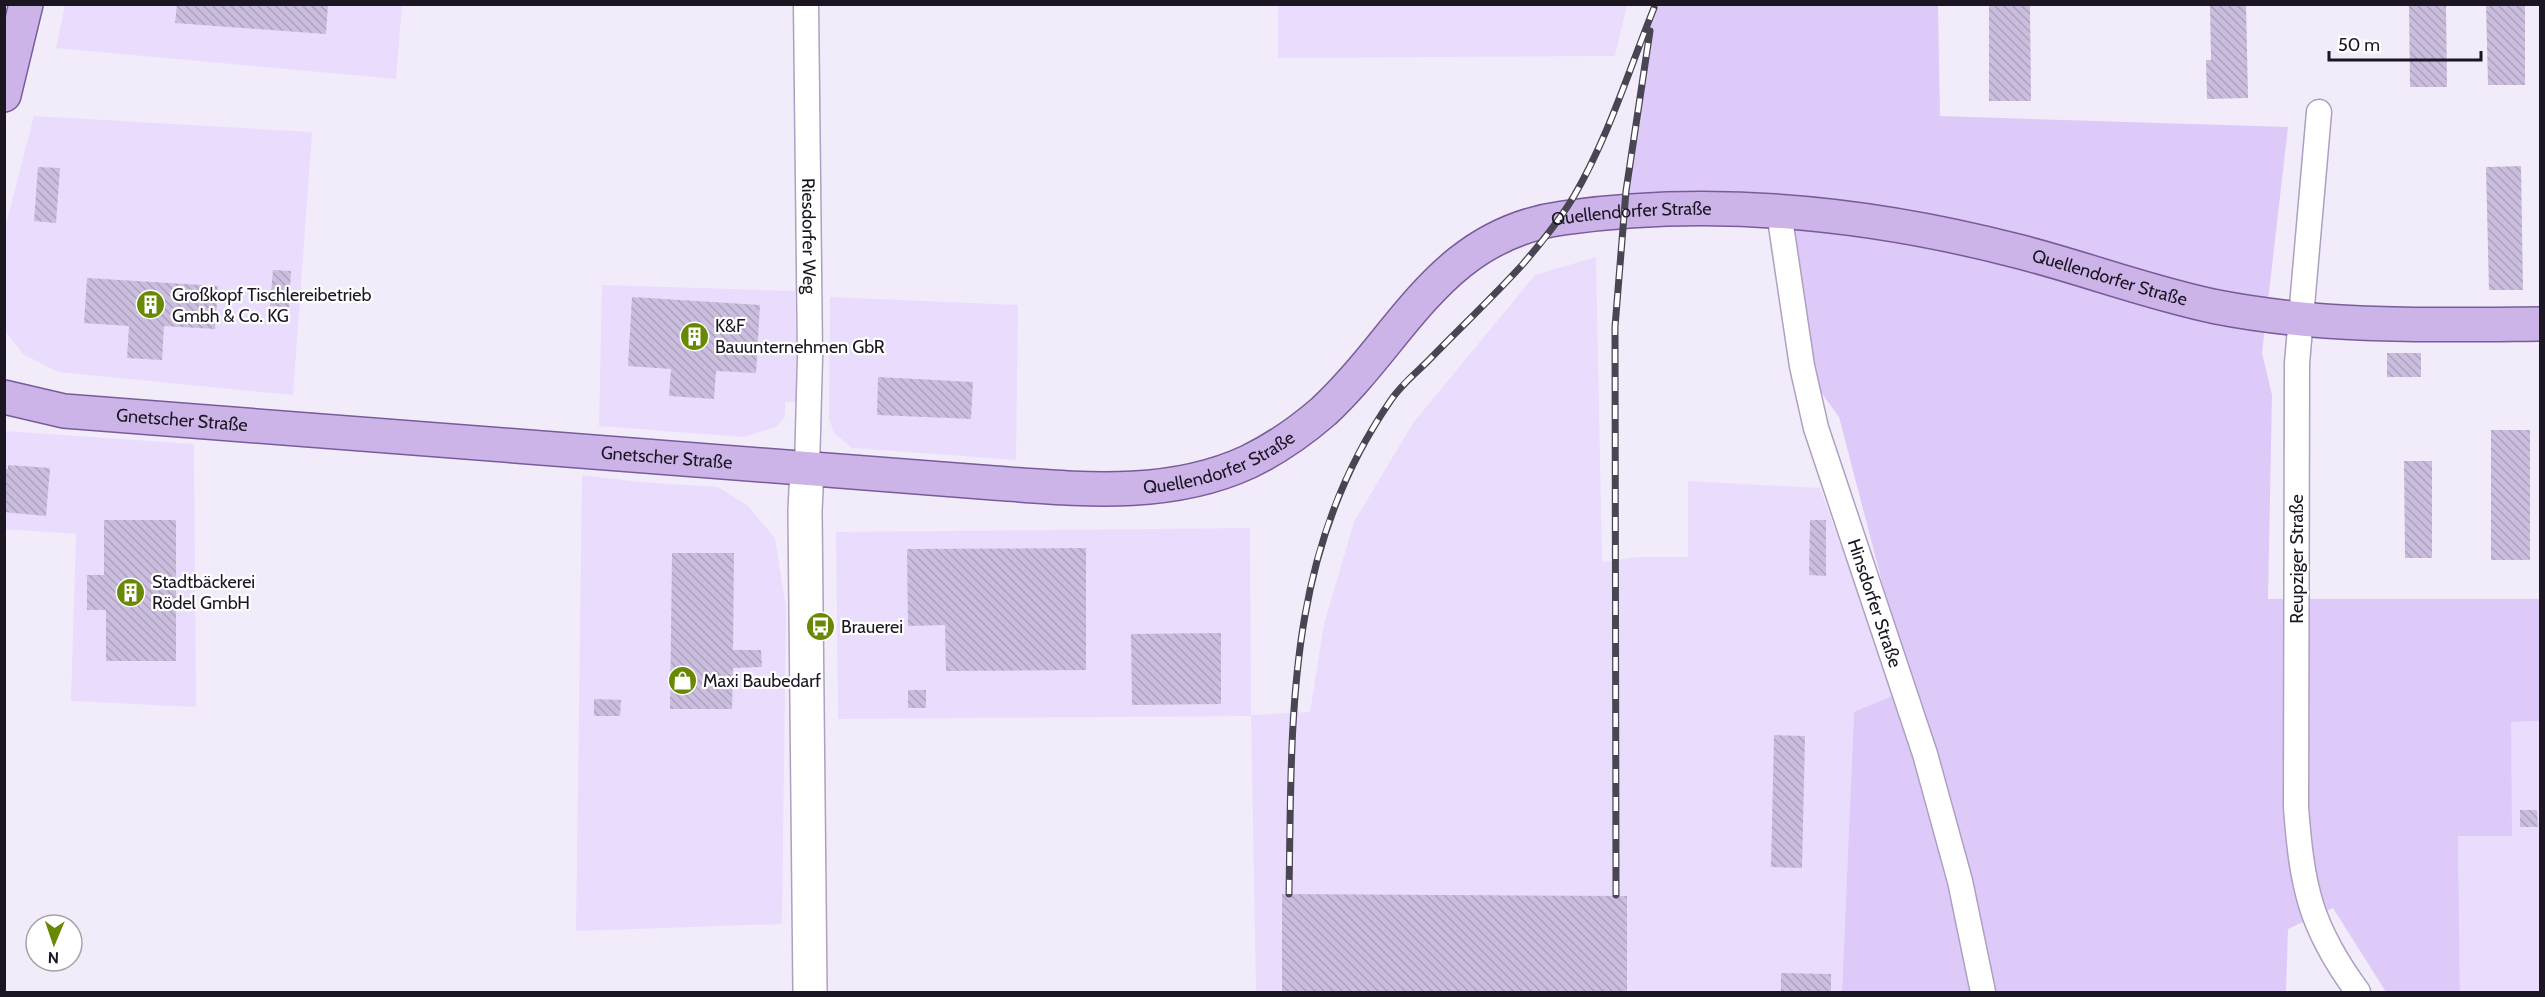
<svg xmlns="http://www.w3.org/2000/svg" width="2545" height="997" font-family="Cabin,sans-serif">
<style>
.built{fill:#eadcfd}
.green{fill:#decaf9}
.building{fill:url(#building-back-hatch)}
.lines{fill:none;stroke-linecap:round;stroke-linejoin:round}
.minor-casing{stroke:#ada0c0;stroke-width:27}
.secondary-casing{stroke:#ada0c0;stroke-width:36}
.primary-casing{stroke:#785c99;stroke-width:36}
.minor{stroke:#fff;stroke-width:24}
.secondary{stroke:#fff;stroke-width:33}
.primary{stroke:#ccb4e8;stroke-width:33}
.rail-casing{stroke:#4a4552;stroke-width:7}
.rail{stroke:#fff;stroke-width:4.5;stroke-dasharray:14;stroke-linecap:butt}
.labels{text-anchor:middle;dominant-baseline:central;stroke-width:4.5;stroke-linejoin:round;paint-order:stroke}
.street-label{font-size:18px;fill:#1b1622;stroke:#fff}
.poi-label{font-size:18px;fill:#1b1622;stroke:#fff;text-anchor:start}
</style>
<defs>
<pattern id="building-back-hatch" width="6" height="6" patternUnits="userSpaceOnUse" patternTransform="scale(1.5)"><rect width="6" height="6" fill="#cabdde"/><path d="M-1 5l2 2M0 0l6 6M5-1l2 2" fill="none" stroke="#ada2be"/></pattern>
</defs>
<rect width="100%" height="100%" fill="#f2ecfa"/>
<path class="built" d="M65,5H402L396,79L56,48Z
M1278,5V4L1627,5L1615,56L1278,58Z
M34,116L312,132L293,395L58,372L23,354L5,331V228Z
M1596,257L1602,562L1637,557H1688V481L1820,488L1895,696L1854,712L1842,992H1256L1251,716L838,719L836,532L1250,528L1251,715L1310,712L1324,624L1354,522L1413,423L1535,275Z
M602,285L795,291L797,402H785V417L776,427L743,437L599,426Z
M830,297L1018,305L1016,460L852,448L834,433L829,419Z
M4,431L194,444L196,707L71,701L76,534L5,529Z
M582,475L639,482L718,487L747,505L775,538L786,608L782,924L576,931Z
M2540,721V992H2460L2458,835L2511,836V722Z"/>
<path class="green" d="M1654,5H1938L1940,116L2288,127L2262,353L2272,395L2268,599H2540V721L2511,722L2512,836H2458L2460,992H2386L2333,908L2288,929L2286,992H1842L1854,712L1895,695L1888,605L1839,417L1818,388L1793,231L1637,200L1626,191Z
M2539,358H2540V533Z"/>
<path class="building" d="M177,4H328L326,34L175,23Z
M1989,4H2030L2031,101H1989Z
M2210,4H2246L2248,98L2207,99L2206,60H2211Z
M2409,4H2446L2447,87H2410Z
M2486,4H2525V85H2488Z
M2521,166L2523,290H2489L2486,167Z
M38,167L60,168L56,223L34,221Z
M273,270L291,271L289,307L270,306Z
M87,278L218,286L215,329L164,326L162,360L127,358L129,326L84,323Z
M632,297L760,305L756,373L716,371L714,399L669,396L671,369L628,366Z
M2387,353H2421V377H2387Z
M878,377L973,382L971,419L877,415Z
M2491,430H2530V560H2491Z
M2404,461H2432V558H2405Z
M8,465L50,468L46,516L4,512V469H8Z
M104,520H176V661H106V610H87V575H104Z
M1810,520H1826V576L1809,575Z
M1086,548V670L946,671L945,625L908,626L907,549Z
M672,553H734L733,650H761L762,667L733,668L732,709H670Z
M1221,633V704L1132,705L1131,634Z
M908,690H926V708H908Z
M594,699L621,700L620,716H594Z
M1774,735L1805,736L1802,868L1771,867Z
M2520,810H2537L2538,827H2520Z
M1282,894L1627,896V993H1282Z
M1781,973L1831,974V993H1781Z"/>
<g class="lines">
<defs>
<g id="minor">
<path id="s1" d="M806,4L810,357L807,468"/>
<path d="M2319,112L2297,363L2296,807C2302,887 2310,927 2358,992"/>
<path id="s2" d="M1779,212L1802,366L1816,428L1925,754L1960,881L1983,992"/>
</g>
<path id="secondary" d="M807,468L805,511L810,992"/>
<g id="primary">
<path d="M4,95L26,4"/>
<path id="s3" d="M4,397L64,411L994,483C1079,489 1168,499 1248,462C1275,449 1301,431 1324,411C1404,336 1440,235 1563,218C1715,197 1870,213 2017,251C2084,268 2149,293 2217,307C2325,328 2432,325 2540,324"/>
</g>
</defs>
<use href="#minor" class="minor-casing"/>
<use href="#secondary" class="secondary-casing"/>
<use href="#primary" class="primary-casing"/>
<use href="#minor" class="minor"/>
<use href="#secondary" class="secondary"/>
<use href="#primary" class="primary"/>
<defs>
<path id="rail" d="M1289,894C1292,717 1285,553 1391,400C1401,385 1416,373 1429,360C1460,328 1493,297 1523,264C1541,243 1560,220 1574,196C1608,138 1629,70 1654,8
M1616,895L1615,327L1626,191L1650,31"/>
</defs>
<use href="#rail" class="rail-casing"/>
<use href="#rail" class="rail"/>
</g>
<defs>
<symbol id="building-disc" viewBox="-11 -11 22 22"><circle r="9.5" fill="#698905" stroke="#fff"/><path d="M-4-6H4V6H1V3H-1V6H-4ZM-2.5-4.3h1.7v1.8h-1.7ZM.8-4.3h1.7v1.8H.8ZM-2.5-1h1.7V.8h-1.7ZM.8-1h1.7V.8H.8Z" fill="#fff"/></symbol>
<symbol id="bus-disc" viewBox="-11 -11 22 22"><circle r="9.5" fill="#698905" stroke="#fff"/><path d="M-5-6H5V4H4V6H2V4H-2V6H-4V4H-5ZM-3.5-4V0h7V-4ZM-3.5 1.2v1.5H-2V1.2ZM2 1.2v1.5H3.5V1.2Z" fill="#fff"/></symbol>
<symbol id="shop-disc" viewBox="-11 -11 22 22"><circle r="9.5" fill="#698905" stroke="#fff"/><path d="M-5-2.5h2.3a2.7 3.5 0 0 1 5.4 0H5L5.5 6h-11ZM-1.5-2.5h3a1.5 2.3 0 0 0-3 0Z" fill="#fff"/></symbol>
</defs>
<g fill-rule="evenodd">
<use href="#building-disc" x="134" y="288" width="33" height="33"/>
<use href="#building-disc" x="678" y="320" width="33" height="33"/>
<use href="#building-disc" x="114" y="576" width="33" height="33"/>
<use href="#bus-disc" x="804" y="610" width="33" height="33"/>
<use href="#shop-disc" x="666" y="664" width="33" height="33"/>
</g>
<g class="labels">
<g class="street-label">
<text stroke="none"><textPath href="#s3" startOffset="1728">Quellendorfer Straße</textPath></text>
<text stroke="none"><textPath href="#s1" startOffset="232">Riesdorfer Weg</textPath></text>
<text stroke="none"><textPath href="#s3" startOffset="2214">Quellendorfer Straße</textPath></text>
<text stroke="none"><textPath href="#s3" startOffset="180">Gnetscher Straße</textPath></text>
<text stroke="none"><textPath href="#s3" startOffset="666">Gnetscher Straße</textPath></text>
<text stroke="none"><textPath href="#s3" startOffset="1224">Quellendorfer Straße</textPath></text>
<text transform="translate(2297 559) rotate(-90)">Reupziger Straße</text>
<text stroke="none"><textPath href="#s2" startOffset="404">Hinsdorfer Straße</textPath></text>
</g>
<g class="poi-label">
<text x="172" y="295">Großkopf Tischlereibetrieb<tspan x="172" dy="21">Gmbh &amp; Co. KG</tspan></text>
<text x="715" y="326">K&amp;F<tspan x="715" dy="21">Bauunternehmen GbR</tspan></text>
<text x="152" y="582">Stadtbäckerei<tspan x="152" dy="21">Rödel GmbH</tspan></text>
<text x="841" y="627">Brauerei</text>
<text x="703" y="681">Maxi Baubedarf</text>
</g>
</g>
<rect width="2545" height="997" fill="none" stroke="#1b1622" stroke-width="12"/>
<g transform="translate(54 943) rotate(182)"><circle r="28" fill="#ffffff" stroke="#a4a2a7" stroke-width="1.5"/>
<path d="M0-4.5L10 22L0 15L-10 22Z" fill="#698905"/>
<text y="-9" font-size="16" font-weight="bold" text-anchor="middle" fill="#1b1622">N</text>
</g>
<path d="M2329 51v9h152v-9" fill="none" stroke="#1b1622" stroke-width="3"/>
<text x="2338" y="51" font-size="18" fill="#1b1622" stroke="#ffffff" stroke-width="4.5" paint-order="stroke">50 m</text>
</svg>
